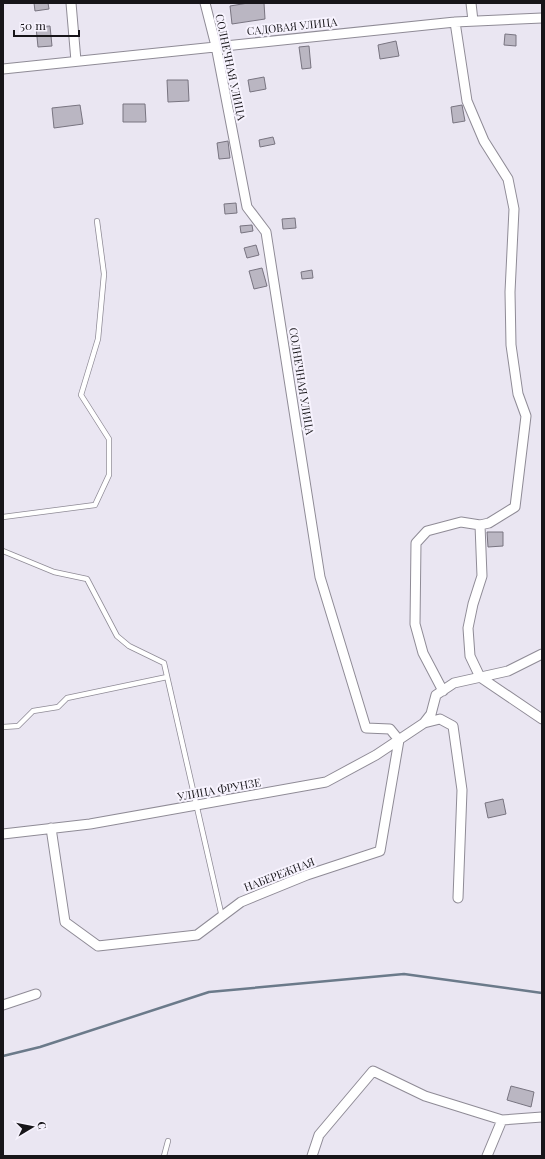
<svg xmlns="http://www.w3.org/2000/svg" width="545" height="1159" font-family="'Playfair Display',serif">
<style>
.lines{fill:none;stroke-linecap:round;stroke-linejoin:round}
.stream{stroke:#6b7a8a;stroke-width:2.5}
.building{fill:#bab6c2;stroke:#787480}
.service-casing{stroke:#8f8b96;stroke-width:6}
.minor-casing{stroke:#8f8b96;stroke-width:11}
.service{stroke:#fff;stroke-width:4.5}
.minor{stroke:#fff;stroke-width:9}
.labels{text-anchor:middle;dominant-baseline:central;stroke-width:4;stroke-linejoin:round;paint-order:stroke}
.street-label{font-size:11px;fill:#171519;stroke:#f7f3fe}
</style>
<rect width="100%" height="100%" fill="#eae6f2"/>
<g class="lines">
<path class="stream" d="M3,1056L40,1047L209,992L404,974L542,993"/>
</g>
<path class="building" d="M34,3H48L49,9L35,11Z
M248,3H264L265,19L232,24L230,6Z
M50,26L52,46L38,47L36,27Z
M505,34L516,35V46L504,45Z
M396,41L399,56L380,59L378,45Z
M309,46L311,68L302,69L299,47Z
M264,77L266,89L250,92L248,80Z
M167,80H188L189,101L168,102Z
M123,104H145L146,122H123Z
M80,105L83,124L54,128L52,108Z
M462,105L465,121L453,123L451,107Z
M273,137L275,144L260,147L259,140Z
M228,141L230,158L219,159L217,143Z
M236,203L237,213L225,214L224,204Z
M295,218L296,228L283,229L282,219Z
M252,225L253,231L241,233L240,226Z
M256,245L259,255L247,258L244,248Z
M262,268L267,286L254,289L249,271Z
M312,270L313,278L302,279L301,272Z
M487,532H503V546L488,547Z
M503,799L506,814L488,818L485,803Z
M511,1086L534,1092L531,1107L507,1100Z"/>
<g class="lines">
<defs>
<path id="service" d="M3,517L95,505L109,475V439L81,395L98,339L104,274L97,221
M3,551L54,572L87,579L117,636L129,646L164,663L222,917
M3,727L18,726L33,711L58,707L67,698L167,677
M164,1156L168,1141"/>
<path id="minor" d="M71,3L76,61
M471,3L473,21
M455,22L467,101L484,141L508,179L514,209L510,292L511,345L518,394L526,416L515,507L489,523L480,525
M3,69L455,22L542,18
M443,691L423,653L415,624L416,543L427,531L461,522L480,525L482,576L473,604L468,628L470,656L480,677L542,719
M424,723L431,714L436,695L454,683L508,671L542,654
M51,828L65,922L98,946L197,935L241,902L307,875L380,851L399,740L390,729L366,728L320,577L266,232L247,207L216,46L205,3
M3,834L90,824L326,782L376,755L424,723L440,719L453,726L462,790L458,898
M3,1005L36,994
M312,1156L319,1135L373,1071L425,1096L502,1120L542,1117
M487,1156L502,1120"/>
</defs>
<use href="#service" class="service-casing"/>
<use href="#minor" class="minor-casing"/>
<use href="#service" class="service"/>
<use href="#minor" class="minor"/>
</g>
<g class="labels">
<g class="street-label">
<text transform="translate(292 26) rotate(-6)">САДОВАЯ УЛИЦА</text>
<text transform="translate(231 67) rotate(78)">СОЛНЕЧНАЯ УЛИЦА</text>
<text transform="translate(302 381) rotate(81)">СОЛНЕЧНАЯ УЛИЦА</text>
<text transform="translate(219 789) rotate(-10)">УЛИЦА ФРУНЗЕ</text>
<text transform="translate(279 874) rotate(-21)">НАБЕРЕЖНАЯ</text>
</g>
</g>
<rect width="545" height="1159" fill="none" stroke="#171519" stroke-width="8"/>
<g transform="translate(32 1127) rotate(80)" stroke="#f7f3fe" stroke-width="3" paint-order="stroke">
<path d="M0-3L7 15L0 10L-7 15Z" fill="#171519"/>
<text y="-6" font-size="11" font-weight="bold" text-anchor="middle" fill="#171519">С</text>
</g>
<path d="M14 30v6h65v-6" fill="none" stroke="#171519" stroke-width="2"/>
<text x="20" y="30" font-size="12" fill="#171519" stroke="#f7f3fe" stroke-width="3" paint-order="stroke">50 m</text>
</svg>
